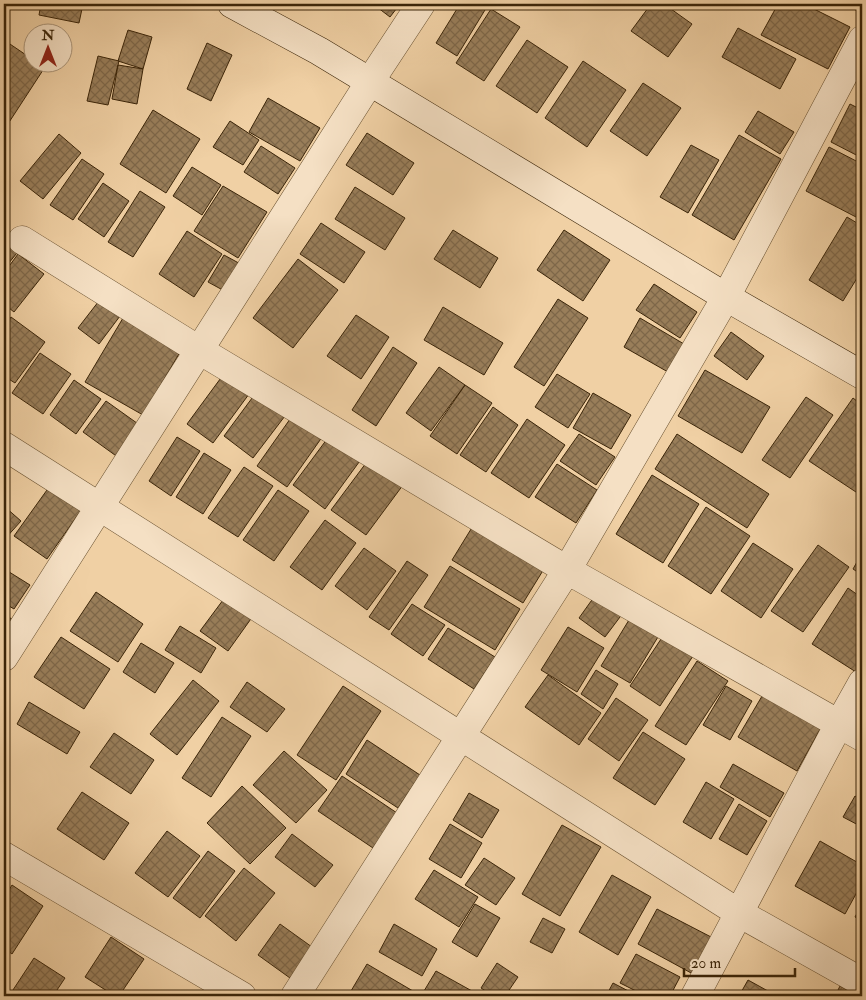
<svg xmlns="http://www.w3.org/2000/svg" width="866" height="1000" font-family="'IM FELL Double Pica',serif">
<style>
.building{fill:url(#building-cross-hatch);stroke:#3b2509}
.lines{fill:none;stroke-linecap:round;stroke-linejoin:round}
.street-casing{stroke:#685030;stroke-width:29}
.secondary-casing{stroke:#3b2509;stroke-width:29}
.street{stroke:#f5e0c4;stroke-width:28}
.secondary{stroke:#f5e0c4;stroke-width:28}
</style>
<defs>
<pattern id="building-cross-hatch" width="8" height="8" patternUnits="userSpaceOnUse" patternTransform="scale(1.25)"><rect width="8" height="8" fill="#997e5a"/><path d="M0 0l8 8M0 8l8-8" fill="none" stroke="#7e6749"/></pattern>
</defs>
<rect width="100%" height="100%" fill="#f0d0a4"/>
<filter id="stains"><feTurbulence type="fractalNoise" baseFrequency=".004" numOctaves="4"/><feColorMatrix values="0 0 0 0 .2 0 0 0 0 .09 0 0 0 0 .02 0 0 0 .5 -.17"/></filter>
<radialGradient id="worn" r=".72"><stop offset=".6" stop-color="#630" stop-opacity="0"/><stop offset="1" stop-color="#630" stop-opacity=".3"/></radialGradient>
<path class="building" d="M41,4H83L79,23L39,15Z
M373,4H400L390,17Z
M460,4H485L488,5L457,56L436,43Z
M651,4H664L692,24L668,57L631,31Z
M778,4H804L850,27L828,69L761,35Z
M844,4H860L856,10Z
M491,9L520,27L484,81L456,63Z
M738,28L796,59L780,89L722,57Z
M128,30L152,37L143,69L118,61Z
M4,40L32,59V62H37L45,67L4,130Z
M527,40L568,67L537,113L496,86Z
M207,43L232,55L211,101L187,89Z
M98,56L119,61L108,105L87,101Z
M583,61L626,90L587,147L545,118Z
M118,65L143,69L137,104L112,99Z
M643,83L681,108L647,156L610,131Z
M268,98L320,128L300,161L249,132Z
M850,104L862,110V158L831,142Z
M153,110L200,139L166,193L120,164Z
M758,111L794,132L780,154L745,132Z
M230,121L259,140L243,165L213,147Z
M367,133L414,163L393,195L346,165Z
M59,134L81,153L43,199L20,181Z
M739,135L781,159L734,240L692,215Z
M691,145L719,160L688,213L660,197Z
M261,146L295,168L278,194L244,172Z
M829,147L862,164V205L856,217L806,191Z
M82,159L104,174L73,220L50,205Z
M192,167L221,185L202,215L173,196Z
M103,183L129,201L104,237L78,219Z
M223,186L267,212L238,258L194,231Z
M355,187L405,218L385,250L335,219Z
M140,191L165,207L133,257L108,242Z
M847,217L862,226V270L843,301L809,280Z
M321,223L365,252L344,283L300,254Z
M453,230L498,258L480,288L434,259Z
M564,230L610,260L583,301L537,270Z
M187,231L222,254L194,297L159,274Z
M4,234L21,248L4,269Z
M18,254L44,274L14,312L4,304V273Z
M224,255L246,267L230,294L208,282Z
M298,259L338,290L293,348L253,318Z
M654,284L697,312L680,338L636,310Z
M102,297L123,312L99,344L78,328Z
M558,299L588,318L544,386L514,367Z
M443,307L503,343L484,375L424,340Z
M126,313L183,347L143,415L85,382Z
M356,315L389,337L361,379L327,356Z
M11,317L45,342L15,383L4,376V327Z
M640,318L684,344L668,372L624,347Z
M731,332L764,356L747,380L714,356Z
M393,347L417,363L376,426L352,410Z
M40,353L71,374L43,414L12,393Z
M439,367L465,385L431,431L406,413Z
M705,370L770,407L742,453L678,416Z
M226,371L252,390L213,443L187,424Z
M557,374L590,394L568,428L535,407Z
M74,380L101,399L76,434L50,415Z
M465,385L492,403L457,454L430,436Z
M258,390L288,412L253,458L224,436Z
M593,393L631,415L611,449L573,428Z
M806,397L833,415L790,478L762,460Z
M853,398L862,405V496L809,461Z
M106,401L141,426L119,458L83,432Z
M493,407L518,425L486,472L460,455Z
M295,412L325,433L287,487L257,466Z
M527,419L565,445L529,498L491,473Z
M579,434L615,457L596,485L560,461Z
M677,434L769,494L747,528L655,469Z
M330,435L362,458L325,509L293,485Z
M177,437L200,451L171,496L149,481Z
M204,453L231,470L203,514L176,497Z
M372,455L406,481L366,535L331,510Z
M557,464L597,490L576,523L535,497Z
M244,467L273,486L238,537L208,518Z
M652,475L699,504L663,563L616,534Z
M52,483L84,506L47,559L14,536Z
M278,490L309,511L274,561L243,540Z
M5,507L21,521L4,540V508Z
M706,507L750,536L711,594L668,566Z
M325,520L356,543L322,590L290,567Z
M476,521L547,564L523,603L452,560Z
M753,543L793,569L761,618L721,591Z
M818,545L849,567L803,632L771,611Z
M364,548L396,571L367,610L335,586Z
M862,553V575L853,569Z
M407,561L428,575L389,630L369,617Z
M450,566L520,609L495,650L424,607Z
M6,570L30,585L14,609L4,603V574Z
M848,588L862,598V662L856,672L812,644Z
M599,590L626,609L605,637L579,618Z
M96,592L143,624L118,662L70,631Z
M226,596L253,616L228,651L200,631Z
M412,604L445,625L423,656L391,634Z
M4,613L14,621L4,636Z
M632,615L661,632L630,683L601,666Z
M180,626L216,648L201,673L165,650Z
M568,627L604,648L577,692L541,670Z
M448,628L495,657L474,689L428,659Z
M665,633L695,653L660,706L630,686Z
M61,637L110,669L84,709L34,677Z
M141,643L174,663L155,693L123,672Z
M697,661L728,681L686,745L655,726Z
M596,670L618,684L603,709L581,694Z
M548,675L601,713L579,745L525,707Z
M193,680L219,701L177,755L150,734Z
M247,682L285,709L267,732L230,707Z
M343,686L381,711L336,780L297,755Z
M726,686L752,701L730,740L703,725Z
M765,691L823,724L797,771L738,737Z
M616,698L648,720L619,761L588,739Z
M29,702L80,732L67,754L17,724Z
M222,717L251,736L211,797L182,778Z
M643,732L685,759L655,805L613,778Z
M114,733L154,760L131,794L90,767Z
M367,740L420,775L398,808L346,774Z
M284,751L327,790L296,823L253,785Z
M733,764L784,793L770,817L720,787Z
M342,776L397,813L373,848L318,811Z
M706,782L734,799L711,839L683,822Z
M242,786L286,828L250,864L207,823Z
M82,792L129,823L104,860L57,829Z
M469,793L499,810L482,838L453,820Z
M855,796L862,800V827L843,817Z
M739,804L767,821L747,855L719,839Z
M450,824L482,843L461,878L429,859Z
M562,825L601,847L560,916L522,894Z
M167,831L200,856L168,897L135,873Z
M292,834L333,865L315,887L275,857Z
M820,841L862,865V883L845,914L795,886Z
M208,851L235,871L200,918L173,898Z
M484,858L515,878L496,905L465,885Z
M244,868L275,893L236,941L205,916Z
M434,870L478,897L459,927L415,899Z
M612,875L651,897L618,955L579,932Z
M12,885L43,906L12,954L4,948V898Z
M475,904L500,918L477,957L452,942Z
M862,904V921L855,917Z
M657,909L713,938L693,974L638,944Z
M543,918L565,929L552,953L530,942Z
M280,924L312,947L290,978L258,955Z
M394,924L437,949L422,976L379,952Z
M111,937L144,959L119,996H115L85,977Z
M636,954L680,977L670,996H646L620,983Z
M34,958L65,978L53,996H9Z
M497,963L518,977L505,996H493L481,988Z
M367,964L418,994L416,996H348Z
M436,971L481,996H421Z
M748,980L777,996H739Z
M613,983L638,996H606Z
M840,986L858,996H835Z"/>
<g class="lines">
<defs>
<path id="street" d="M22,240L199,350L567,570L862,737
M4,446L739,913L862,982
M4,657L369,83L421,4
M4,856L242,996
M295,996L567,570L726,297L862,40
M695,996L839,724L862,683"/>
<path id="secondary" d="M232,4L319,51L726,297L862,375"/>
</defs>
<use href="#street" class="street-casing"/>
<use href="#secondary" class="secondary-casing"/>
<use href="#street" class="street"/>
<use href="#secondary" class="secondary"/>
</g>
<rect width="866" height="1000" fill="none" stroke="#f0d0a4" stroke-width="20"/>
<rect x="5" y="5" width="856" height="990" fill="none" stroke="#3b2509" stroke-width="2.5"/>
<rect x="10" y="10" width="846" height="980" fill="none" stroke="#3b2509"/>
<g transform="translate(48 48)"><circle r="24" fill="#f5e0c4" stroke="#ab9579"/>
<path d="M0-4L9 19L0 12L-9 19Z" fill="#8f2418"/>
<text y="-8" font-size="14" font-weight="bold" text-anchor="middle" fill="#3b2509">N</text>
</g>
<path d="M684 968v8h111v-8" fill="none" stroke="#3b2509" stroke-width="2.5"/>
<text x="691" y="968" font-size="15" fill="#3b2509" stroke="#f5e0c4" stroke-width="4" paint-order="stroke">20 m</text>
<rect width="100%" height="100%" filter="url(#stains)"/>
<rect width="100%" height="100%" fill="url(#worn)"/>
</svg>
